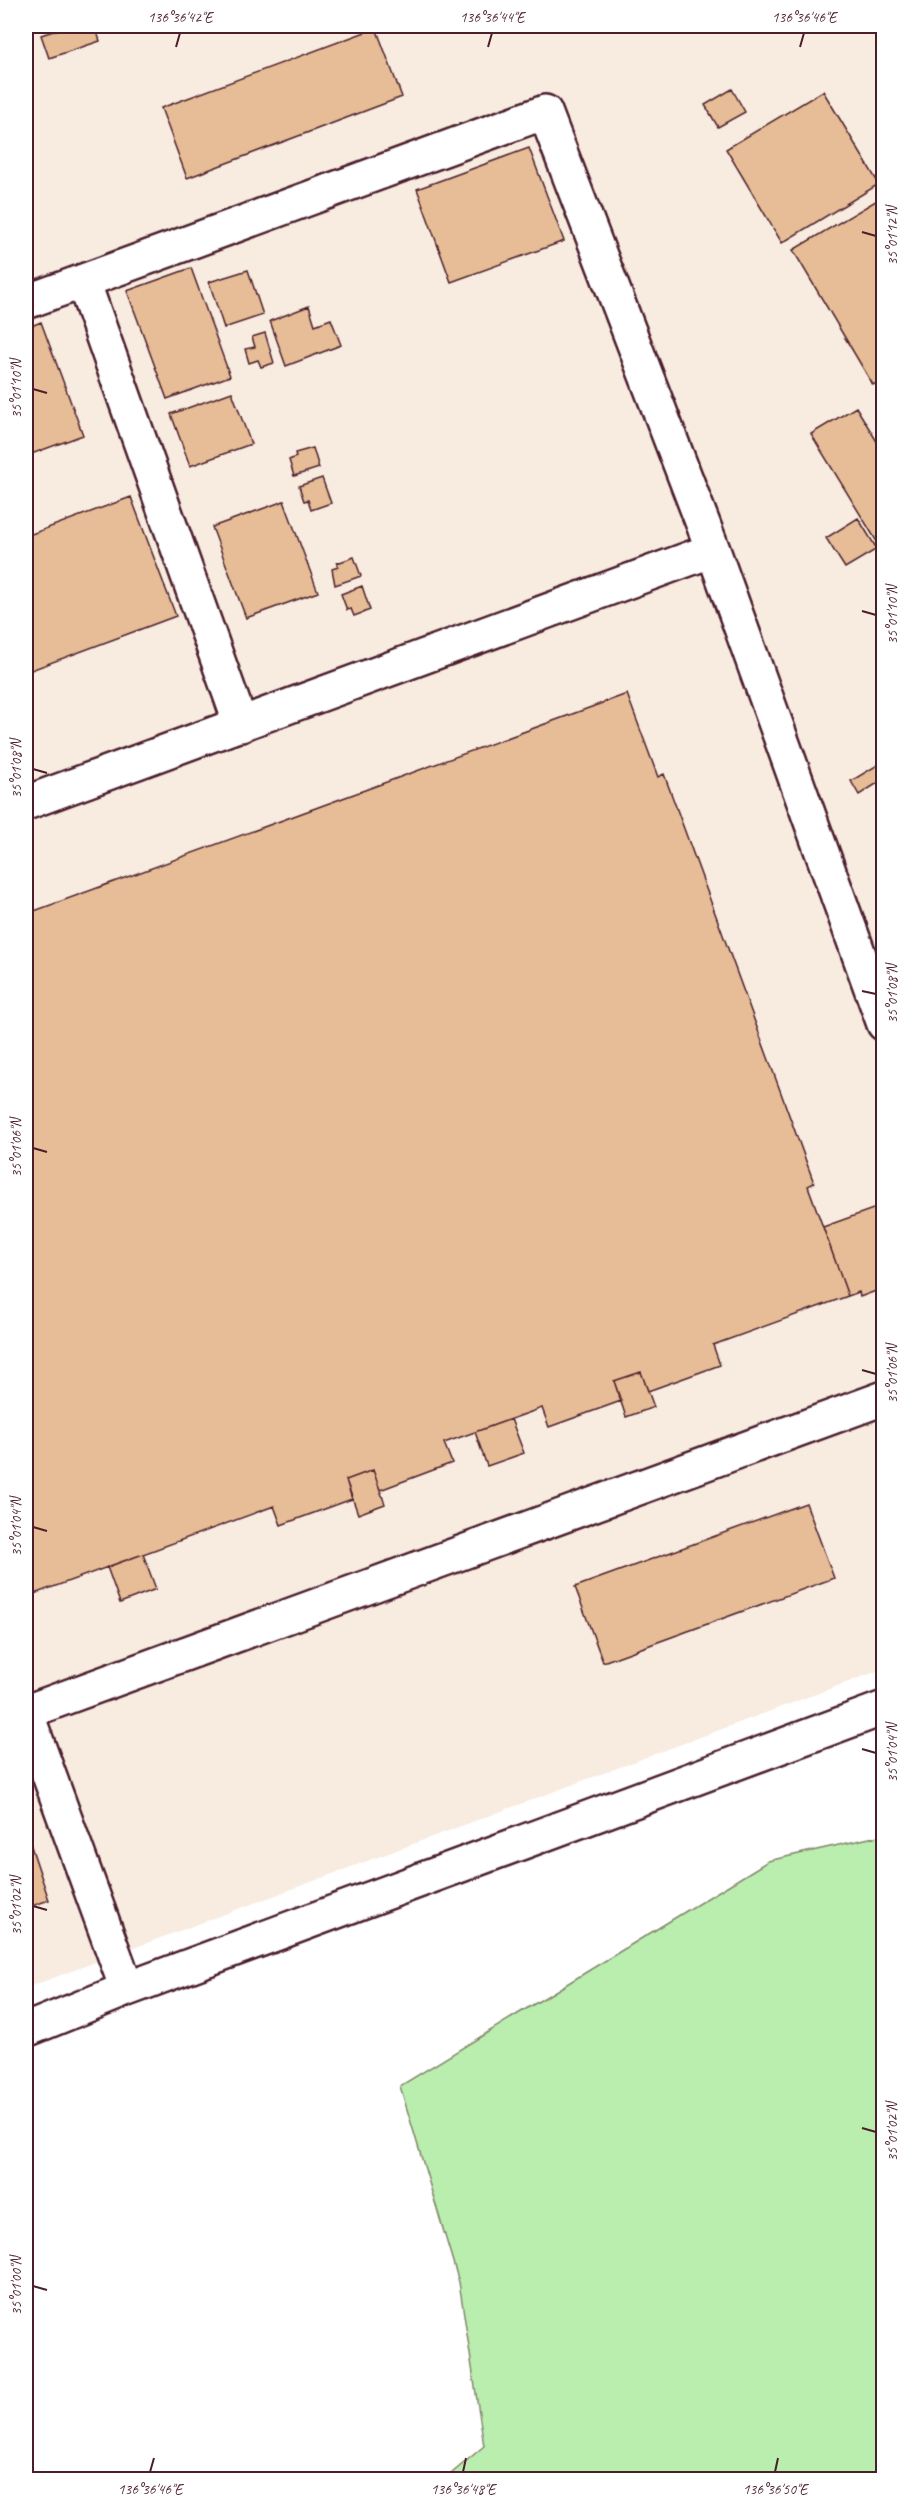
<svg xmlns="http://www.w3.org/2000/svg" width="909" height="2505" font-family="Caveat,sans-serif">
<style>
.built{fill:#f8ebe0}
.green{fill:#baeeaf;stroke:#82866d;stroke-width:1.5}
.building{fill:#e6bd96;stroke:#4a1f2b;stroke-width:1.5}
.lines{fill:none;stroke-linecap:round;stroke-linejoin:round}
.minor-casing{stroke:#4a1f2b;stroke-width:38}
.minor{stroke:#fff;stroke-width:33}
.ticks{fill:none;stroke:#4a1f2b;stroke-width:2}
.neatline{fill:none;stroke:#4a1f2b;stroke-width:2}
.ticks-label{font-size:15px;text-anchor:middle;fill:#4a1f2b}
</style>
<rect width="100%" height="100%" fill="#fff"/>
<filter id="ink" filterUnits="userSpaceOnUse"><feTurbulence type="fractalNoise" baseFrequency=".0167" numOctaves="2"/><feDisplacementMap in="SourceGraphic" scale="12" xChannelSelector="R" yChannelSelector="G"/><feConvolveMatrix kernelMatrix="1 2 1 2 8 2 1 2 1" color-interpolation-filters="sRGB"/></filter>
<g filter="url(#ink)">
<path class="built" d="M26,26H883V1669L26,1988Z"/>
<path class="green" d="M883,1835V2479H445L484,2446L459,2282L400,2086L768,1861Z"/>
<path class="building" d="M69,26H95L100,41L49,58L41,35Z
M376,28L402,97L187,178L161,108Z
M732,89L745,112L718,127L705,105Z
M823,91L879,184L782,243L726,149Z
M529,148L564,241L451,282L417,189Z
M884,196V379L873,385L793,250Z
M191,268L230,376L167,399L127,291Z
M248,270L263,315L224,328L209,282Z
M309,306L315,325L331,319L341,345L286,366L270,321Z
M41,322L83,435L26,456V328Z
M265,333L274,363L261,367L258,360L249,363L245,349L255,347L252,337Z
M232,392L251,444L190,466L171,414Z
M856,407L884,453V543L879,545L811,434Z
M313,448L319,468L294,476L289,460L296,457L295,453Z
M322,478L331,503L311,510L308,500L304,501L299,486Z
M131,497L176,616L26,672V536Z
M284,501L318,592L246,618L212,527Z
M858,518L877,549L845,568L826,538Z
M354,557L361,576L335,585L332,569L338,567L337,563Z
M362,586L370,610L354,616L351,609L347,610L341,594Z
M627,694L658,777L664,774L814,1183L808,1186L848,1296L713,1345L720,1365L648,1391L641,1372L614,1381L621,1401L549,1427L542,1408L444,1443L452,1463L380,1490L373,1470L346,1480L352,1499L281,1525L274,1506L26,1597V914Z
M884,761V779L859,795L851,781Z
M884,1205V1288L860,1297L859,1292L848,1296L823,1227Z
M641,1372L654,1407L626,1417L614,1381Z
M511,1419L524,1453L487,1466L475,1432Z
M373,1470L385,1504L358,1514L346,1480Z
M806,1503L834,1578L603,1662L575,1587Z
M143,1554L156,1589L120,1603L107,1567Z
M26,1831L49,1900L26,1908Z"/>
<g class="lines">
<defs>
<path id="minor" d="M83,281L241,725
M26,302L545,112L713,550L884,1024
M26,803L713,550
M26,1712L884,1398
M26,1712L127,1989
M26,2030L127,1989L884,1708"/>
</defs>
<use href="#minor" class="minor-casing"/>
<use href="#minor" class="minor"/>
</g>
</g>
<path class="ticks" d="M176,47L180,33M488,47L492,33M800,47L804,33M862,232L876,236M33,389L47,393M862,611L876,615M33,769L47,773M862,991L876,994M33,1148L47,1152M862,1370L876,1374M33,1527L47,1531M862,1749L876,1753M33,1906L47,1910M862,2128L876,2132M33,2286L47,2290M150,2472L154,2458M463,2472L466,2458M775,2472L778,2458"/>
<rect width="909" height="2505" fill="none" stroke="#fff" stroke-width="66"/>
<rect x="33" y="33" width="843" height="2439" class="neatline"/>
<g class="ticks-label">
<text x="180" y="22">136°36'42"E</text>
<text x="492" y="22">136°36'44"E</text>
<text x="804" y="22">136°36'46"E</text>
<text transform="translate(892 236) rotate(-90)" y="5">35°01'12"N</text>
<text transform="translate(16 389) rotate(-90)" y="5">35°01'10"N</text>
<text transform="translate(892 615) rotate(-90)" y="5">35°01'10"N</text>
<text transform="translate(16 769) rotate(-90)" y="5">35°01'08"N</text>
<text transform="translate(892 994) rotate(-90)" y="5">35°01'08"N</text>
<text transform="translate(16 1148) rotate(-90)" y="5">35°01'06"N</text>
<text transform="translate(892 1374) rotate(-90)" y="5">35°01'06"N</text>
<text transform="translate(16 1527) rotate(-90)" y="5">35°01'04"N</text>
<text transform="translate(892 1753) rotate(-90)" y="5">35°01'04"N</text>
<text transform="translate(16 1906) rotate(-90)" y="5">35°01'02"N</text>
<text transform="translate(892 2132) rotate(-90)" y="5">35°01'02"N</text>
<text transform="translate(16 2286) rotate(-90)" y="5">35°01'00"N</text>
<text x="150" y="2494">136°36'46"E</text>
<text x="463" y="2494">136°36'48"E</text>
<text x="775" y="2494">136°36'50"E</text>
</g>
</svg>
